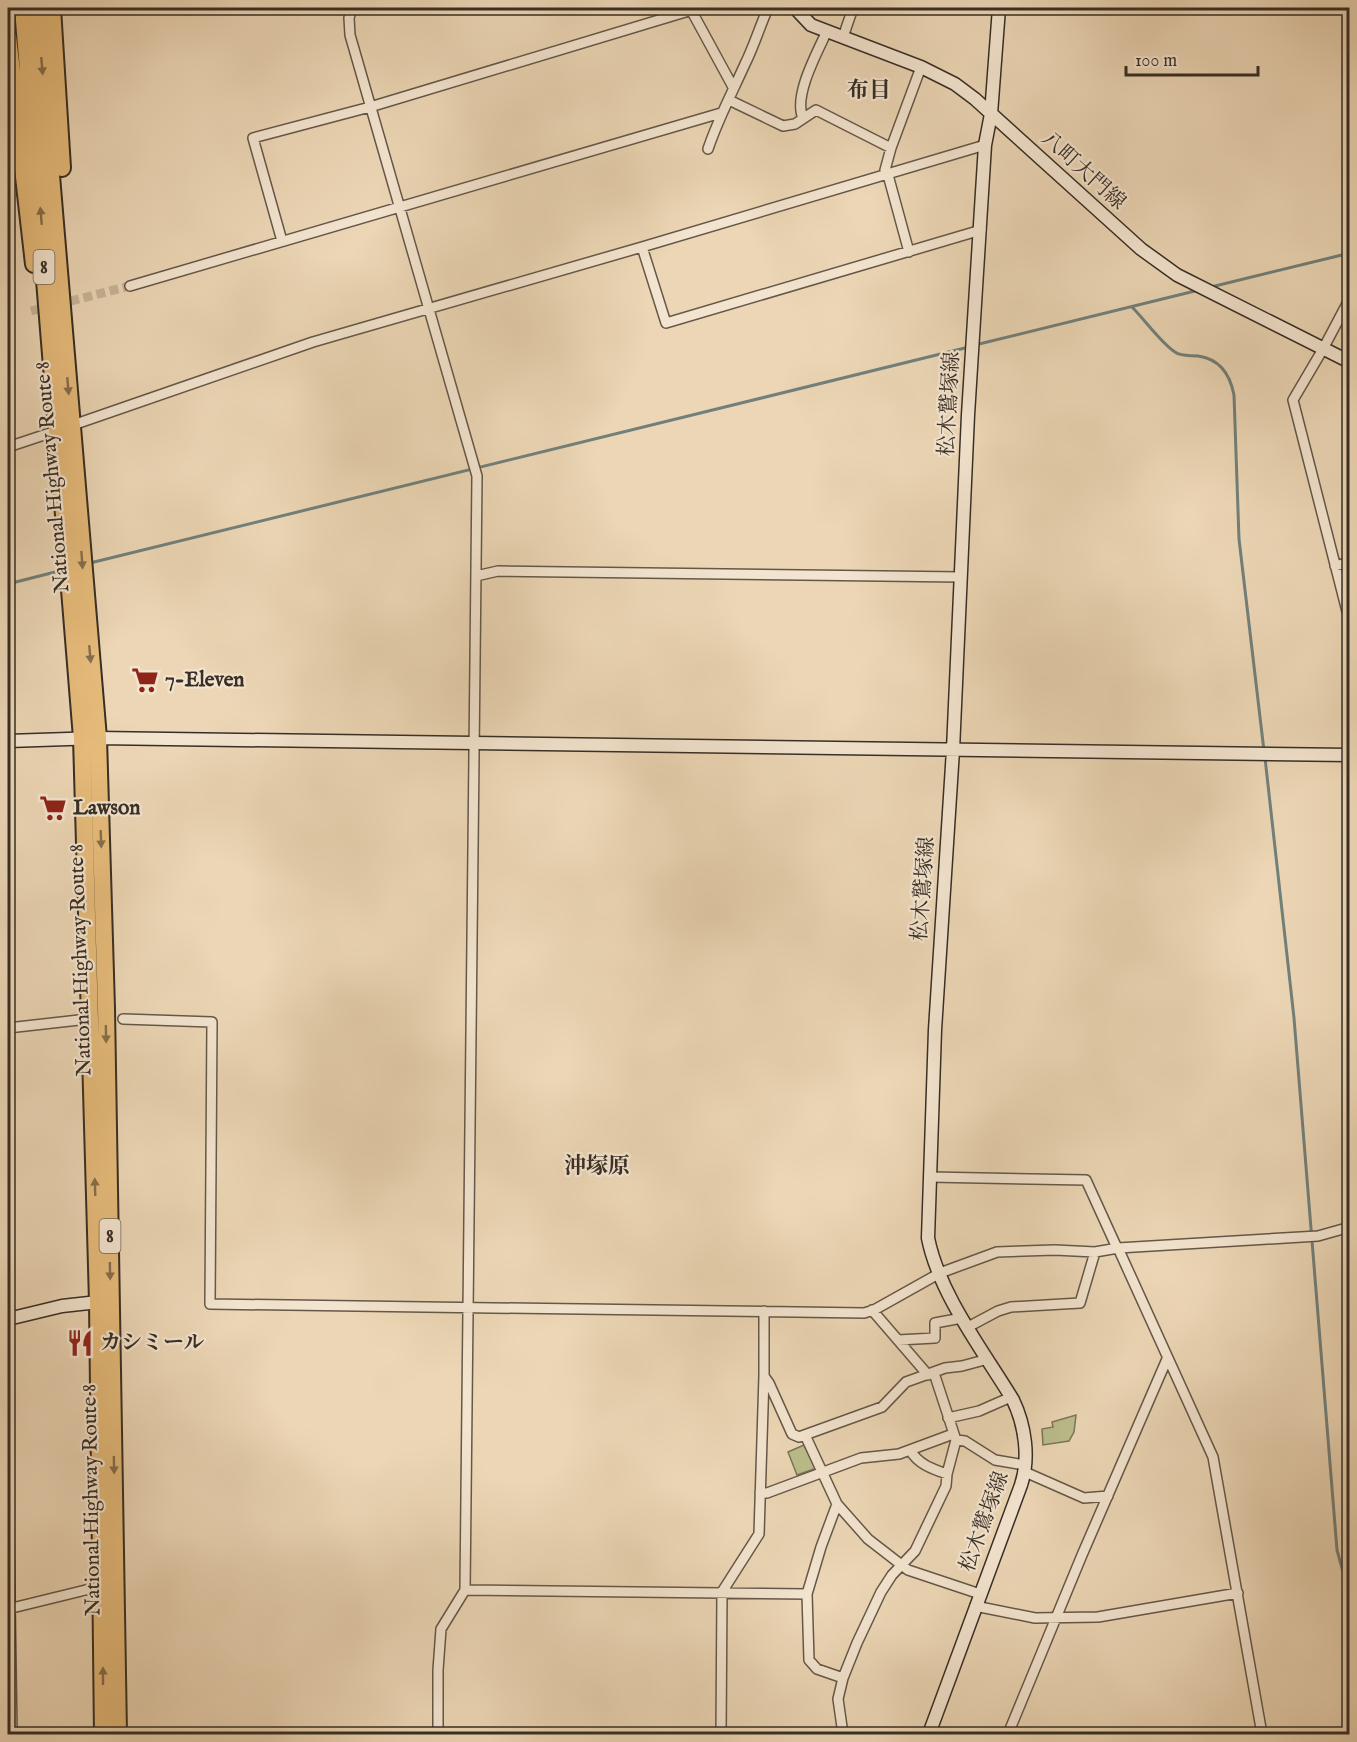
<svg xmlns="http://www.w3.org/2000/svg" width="1357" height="1742" font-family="'IM FELL English','Noto Serif JP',serif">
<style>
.green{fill:#bbbd8b;stroke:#797658;stroke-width:1.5}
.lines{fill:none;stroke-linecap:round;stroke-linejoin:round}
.stream{stroke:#72807b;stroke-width:3}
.street-tunnel{stroke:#c8b498;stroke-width:9;stroke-dasharray:9 4.5;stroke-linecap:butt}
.street-casing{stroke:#645849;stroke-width:12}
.secondary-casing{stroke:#372e25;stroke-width:15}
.highway-casing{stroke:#372e25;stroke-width:20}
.street{stroke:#f3e4cf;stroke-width:9}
.secondary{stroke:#f3e4cf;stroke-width:12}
.highway{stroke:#e6bb7a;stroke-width:16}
.oneway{fill:#866d4b}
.labels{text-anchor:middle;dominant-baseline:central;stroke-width:4.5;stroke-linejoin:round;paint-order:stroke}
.shield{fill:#f3e4cf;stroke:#6f6558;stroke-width:1.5}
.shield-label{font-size:20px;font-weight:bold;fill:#372e25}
.street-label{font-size:21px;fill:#372e25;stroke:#f3e4cf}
.poi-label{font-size:21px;font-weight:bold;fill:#372e25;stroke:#f3e4cf;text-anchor:start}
.neighbourhood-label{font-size:22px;font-weight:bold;fill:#372e25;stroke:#f3e4cf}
</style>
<rect width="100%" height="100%" fill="#ecd6b5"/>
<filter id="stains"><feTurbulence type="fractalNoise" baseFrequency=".00333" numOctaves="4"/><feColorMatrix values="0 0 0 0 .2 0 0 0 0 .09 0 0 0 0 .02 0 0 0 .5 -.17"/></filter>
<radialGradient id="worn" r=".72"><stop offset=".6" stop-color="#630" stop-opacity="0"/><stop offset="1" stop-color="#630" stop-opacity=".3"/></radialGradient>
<path class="green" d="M1076,1415L1074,1432L1069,1441L1043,1445L1042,1429L1053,1427L1052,1422Z
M804,1445L817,1468L797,1475L788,1452Z"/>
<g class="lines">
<path class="stream" d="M1211,287L1350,253
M1132,307C1144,319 1162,344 1175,352C1182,357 1190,355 1198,356C1220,359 1230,374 1234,395L1239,539L1264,751
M975,345L1199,290
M90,563L969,347
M8,584L63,570
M1265,758L1294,1018L1337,1550L1350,1597"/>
<path class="street-tunnel" d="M31,311L130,286"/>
<defs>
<path id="street" d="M352,8L349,18L350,35L477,476L465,1590L441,1629L438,1670V1734
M690,8L733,87
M843,37L853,8
M729,100L783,126L795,124L816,110L891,148L921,67
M803,118C793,96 817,53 827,31
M708,149C718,119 732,93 745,64C754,46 760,26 768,8
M886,175L885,170L891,148
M888,175L909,252
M282,241L253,138L370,107L692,10
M642,247L666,323L981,230
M130,286L721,113
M1350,298L1323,349L1293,400L1350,623
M73,425L313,342L642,247L985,145
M8,447L56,431
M1335,566L1350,562
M476,576L498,571L961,577
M123,1019L212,1022L210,1304L864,1313L874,1310L940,1273L997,1252L1055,1250L1095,1252L1118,1248L1318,1236L1350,1227
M8,1028L79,1020
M930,1177L1086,1180L1117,1248
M1118,1248L1213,1457L1262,1734
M872,1310L928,1375
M968,1327L998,1311L1011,1307L1080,1303L1095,1252
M898,1340L935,1338V1323L962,1318
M764,1376L769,1383L792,1434L799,1437L882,1407L906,1382L945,1368L962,1366L988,1359
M948,1418L979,1411L1011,1397
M805,1435L837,1504L868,1539L908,1570L980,1594
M956,1440L965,1441L995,1460L1025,1465
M910,1450C918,1464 932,1469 947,1474
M8,1469L12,1734
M1025,1472L1084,1498L1108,1496
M760,1493H767L861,1458L899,1454L953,1434
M837,1504L821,1547L807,1594L809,1660L817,1669L843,1678
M465,1590L807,1594
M975,1606L1035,1618L1098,1617L1238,1593
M8,1609L102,1586
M721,1734L722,1592L759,1534L764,1376V1311
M843,1734L838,1699L843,1678L857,1643L881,1592L892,1575L915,1551L946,1486L947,1474L956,1440L934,1373
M1008,1734L1082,1555L1167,1359"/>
<path id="secondary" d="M795,8L811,25L921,67L955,84L975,99L1141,249L1177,275L1350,362
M8,741L98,738L1350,755
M8,1319L62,1306L98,1302
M929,1734L1021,1485C1030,1458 1025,1425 1013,1400C984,1352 939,1294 928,1238L935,1030L953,750L968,415L985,145L991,114L999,8"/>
<path id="highway" d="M23,8L82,738L98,1302L103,1734
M37,8L98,738L106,1008L118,1734
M52,8L62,168
M8,37L34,264"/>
</defs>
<use href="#street" class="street-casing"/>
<use href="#secondary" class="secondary-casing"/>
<use href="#highway" class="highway-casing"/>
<use href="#street" class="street"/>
<use href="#secondary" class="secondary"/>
<use href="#highway" class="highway"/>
</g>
<defs><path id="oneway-solid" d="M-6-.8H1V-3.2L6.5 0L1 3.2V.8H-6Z" transform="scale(1.5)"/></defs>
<g class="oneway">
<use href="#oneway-solid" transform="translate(42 66) rotate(85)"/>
<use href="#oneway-solid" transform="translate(41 216) rotate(-95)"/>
<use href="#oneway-solid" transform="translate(68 386) rotate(85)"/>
<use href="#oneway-solid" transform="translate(82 560) rotate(86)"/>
<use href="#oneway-solid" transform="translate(90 654) rotate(85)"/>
<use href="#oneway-solid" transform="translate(101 839) rotate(88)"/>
<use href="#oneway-solid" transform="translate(106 1034) rotate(89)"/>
<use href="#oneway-solid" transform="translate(95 1187) rotate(-92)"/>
<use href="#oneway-solid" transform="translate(110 1271) rotate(89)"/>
<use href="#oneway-solid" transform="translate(114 1465) rotate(89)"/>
<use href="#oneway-solid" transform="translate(103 1676) rotate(-90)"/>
</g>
<defs>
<symbol id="supermarket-bare" viewBox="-9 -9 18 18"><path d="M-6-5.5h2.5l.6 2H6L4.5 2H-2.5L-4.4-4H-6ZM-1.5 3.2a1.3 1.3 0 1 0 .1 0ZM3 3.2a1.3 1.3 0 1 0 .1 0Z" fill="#8f2418" stroke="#f3e4cf" stroke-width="2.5" paint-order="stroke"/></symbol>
<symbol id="restaurant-bare" viewBox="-9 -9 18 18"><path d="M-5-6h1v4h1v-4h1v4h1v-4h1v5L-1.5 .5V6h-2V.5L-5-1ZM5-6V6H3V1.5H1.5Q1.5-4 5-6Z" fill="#8f2418" stroke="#f3e4cf" stroke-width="2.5" paint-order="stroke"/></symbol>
</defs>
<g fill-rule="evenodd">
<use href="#supermarket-bare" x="126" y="661" width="38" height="38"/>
<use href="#supermarket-bare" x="34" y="789" width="38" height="38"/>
<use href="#restaurant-bare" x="61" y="1324" width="38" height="38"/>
</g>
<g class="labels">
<g class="shield">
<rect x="33.5" y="250" width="21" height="34" rx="4.5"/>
<rect x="99.5" y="1219" width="21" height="34" rx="4.5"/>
</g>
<g class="shield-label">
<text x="44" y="267">8</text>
<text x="110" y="1236">8</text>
</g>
<g class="street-label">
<text transform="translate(1083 171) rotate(42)">八町大門線</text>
<text transform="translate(950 404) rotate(-87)">松木鷲塚線</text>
<text transform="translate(53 477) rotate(-95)">National Highway Route 8</text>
<text transform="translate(924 889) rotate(-86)">松木鷲塚線</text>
<text transform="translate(81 960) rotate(-92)">National Highway Route 8</text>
<text transform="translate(92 1500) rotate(-91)">National Highway Route 8</text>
<text transform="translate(985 1522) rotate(-70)">松木鷲塚線</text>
</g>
<g class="poi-label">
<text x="165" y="680">7-Eleven</text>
<text x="73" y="808">Lawson</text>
<text x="100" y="1343">カシミール</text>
</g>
<g class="neighbourhood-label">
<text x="869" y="91">布目</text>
<text x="597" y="1167">沖塚原</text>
</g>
</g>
<rect width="1357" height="1742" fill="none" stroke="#ecd6b5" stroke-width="30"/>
<rect x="9" y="9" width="1339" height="1724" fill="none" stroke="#372e25" stroke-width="3"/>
<rect x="15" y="15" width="1327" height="1712" fill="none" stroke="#372e25" stroke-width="1.5"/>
<path d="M1126 66v9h132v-9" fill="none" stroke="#372e25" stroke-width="3"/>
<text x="1135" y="66" font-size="18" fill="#372e25" stroke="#f3e4cf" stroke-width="4.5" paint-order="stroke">100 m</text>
<rect width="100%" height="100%" filter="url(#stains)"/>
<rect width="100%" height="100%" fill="url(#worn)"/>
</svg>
